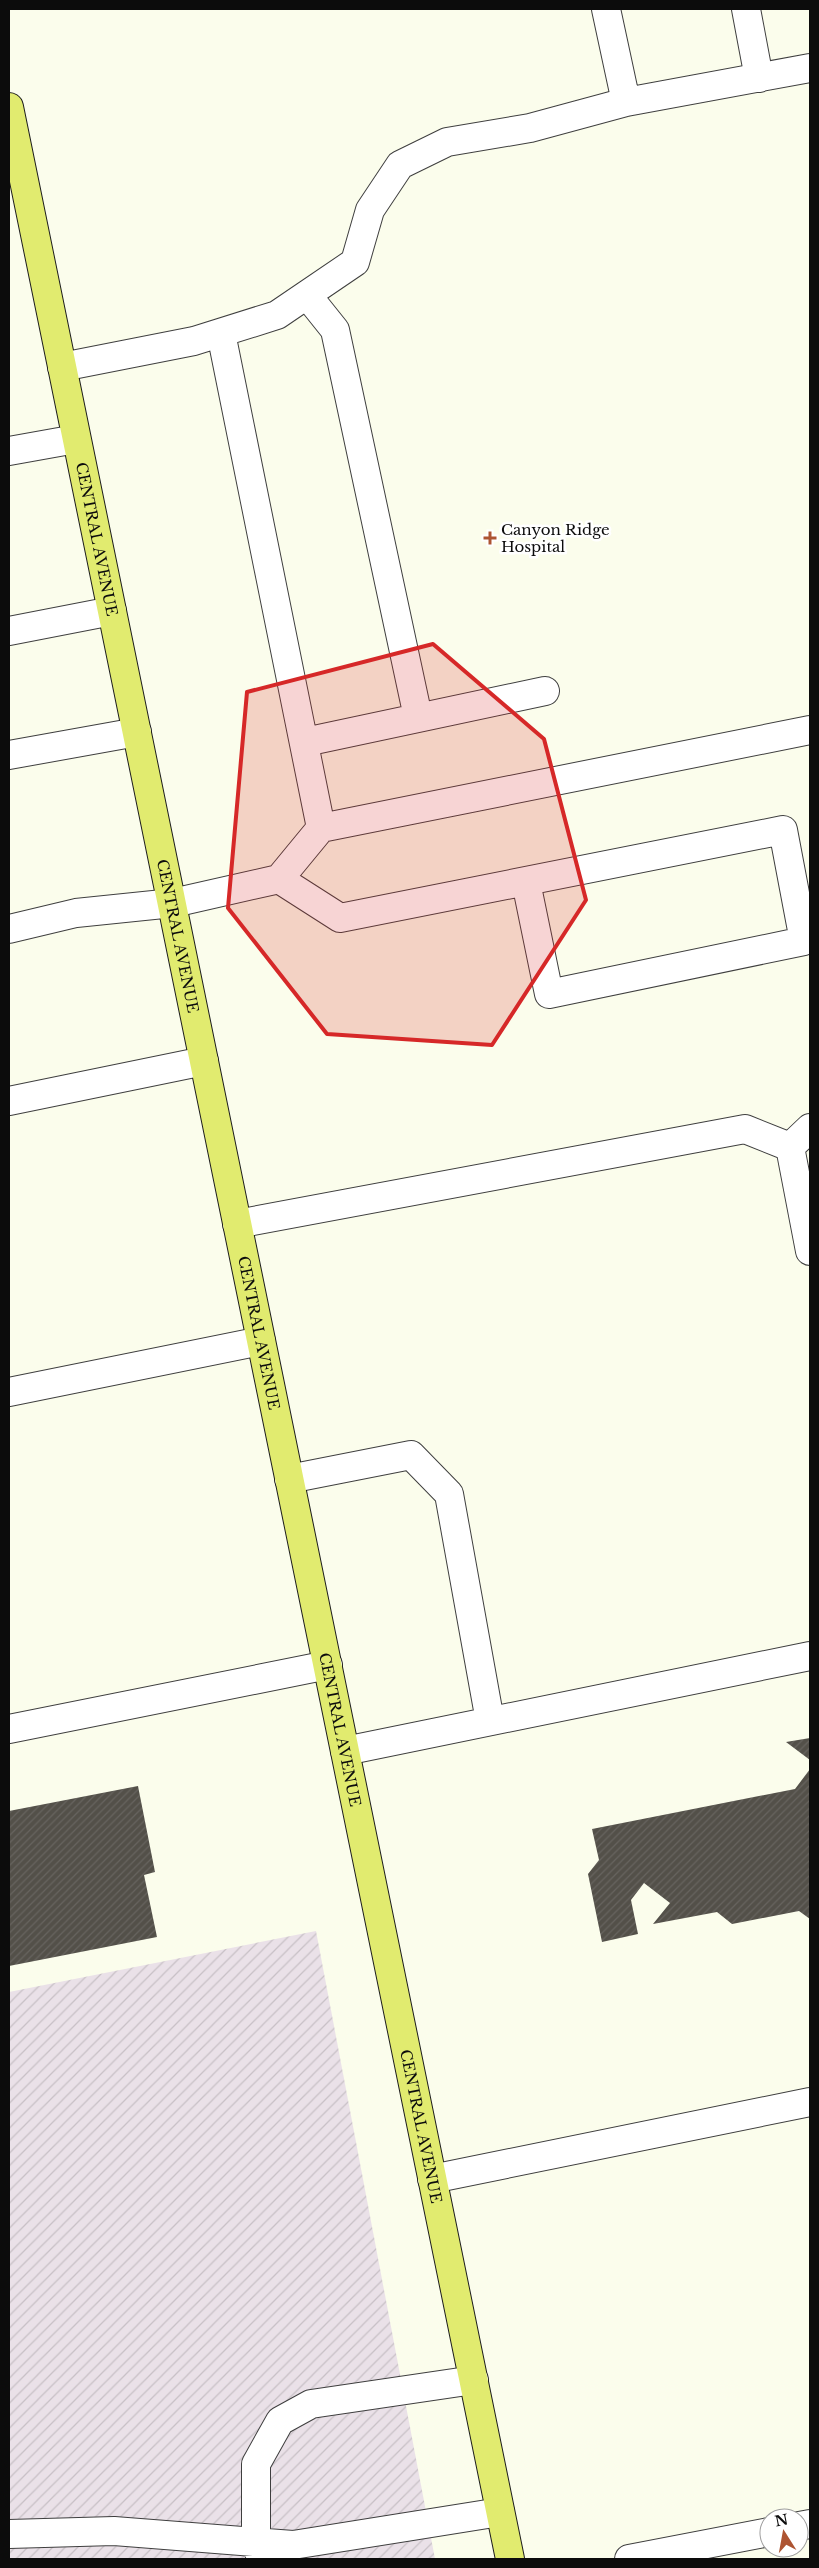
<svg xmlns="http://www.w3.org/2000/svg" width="819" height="2568" font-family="'Libre Baskerville',serif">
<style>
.industrial{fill:url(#industrial-furrows)}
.building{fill:url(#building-hatch)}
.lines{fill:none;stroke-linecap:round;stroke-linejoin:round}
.minor-casing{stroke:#3f3f3f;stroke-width:30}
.major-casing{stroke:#1d1d1d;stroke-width:30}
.minor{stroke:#fff;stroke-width:28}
.major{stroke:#e1eb6f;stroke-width:28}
.marked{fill:#d62828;fill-opacity:0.2;stroke:#d62828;stroke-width:4;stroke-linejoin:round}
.poi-dot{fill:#ad5432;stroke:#fff;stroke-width:2}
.labels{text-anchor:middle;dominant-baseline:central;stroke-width:5;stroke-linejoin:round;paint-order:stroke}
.poi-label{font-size:15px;fill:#0c0c0c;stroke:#fff;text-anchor:start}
.street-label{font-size:15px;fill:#0c0c0c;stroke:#fff}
</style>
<defs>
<pattern id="industrial-furrows" width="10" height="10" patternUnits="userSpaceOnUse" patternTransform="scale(1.25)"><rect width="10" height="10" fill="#eae1e8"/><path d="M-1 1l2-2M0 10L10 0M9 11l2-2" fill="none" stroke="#c8c0c6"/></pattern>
<pattern id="building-hatch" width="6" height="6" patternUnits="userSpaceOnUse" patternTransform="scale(1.25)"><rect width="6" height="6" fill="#535049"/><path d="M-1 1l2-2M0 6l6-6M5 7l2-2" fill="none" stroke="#67645f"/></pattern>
</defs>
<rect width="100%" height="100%" fill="#fbfdec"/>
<path class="industrial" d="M316,1931L435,2559H9V1992Z"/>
<path class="building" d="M810,1738V1760L786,1742Z
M810,1769V1919L799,1911L732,1924L717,1912L653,1924L670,1903L644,1883L631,1900L638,1934L602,1942L588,1874L599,1860L592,1829L795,1789Z
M138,1786L155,1872L144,1875L157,1937L9,1966V1811Z"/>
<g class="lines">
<defs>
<path id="minor" d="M606,9L626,102
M746,9L759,78
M307,295L335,330L418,717
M221,333L321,828
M62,367L194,341L277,315L355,262L370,210L400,165L447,142L530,128L626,102L810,68
M9,451L76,439
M9,631L112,611
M305,742L545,691
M9,755L137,732
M279,879L340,918L783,830L804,941L549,994L526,882
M9,929L76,913L173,903L279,879L321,828L810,730
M9,1101L204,1061
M790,1147L810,1128
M237,1224L745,1129L790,1147L810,1251
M9,1392L261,1341
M289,1479L411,1455L449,1494L490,1721
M9,1729L328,1665
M345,1751L810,1656
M432,2179L810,2102
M799,2526L810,2524
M9,2534L114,2531L293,2545L500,2512
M261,2559L256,2542V2464L280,2421L311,2404L474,2380
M629,2559L769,2532"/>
<g id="major">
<path id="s1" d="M9,107L510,2559"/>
</g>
</defs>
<use href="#minor" class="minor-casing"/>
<use href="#major" class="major-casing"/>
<use href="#minor" class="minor"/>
<use href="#major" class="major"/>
</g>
<path class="marked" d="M433,644L544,739L586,900L492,1045L327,1034L228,908L247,692Z"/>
<path class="poi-dot" d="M487.5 530.5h5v5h5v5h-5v5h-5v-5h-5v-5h5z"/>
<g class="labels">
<g class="poi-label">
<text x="501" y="529">Canyon Ridge<tspan x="501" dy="17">Hospital</tspan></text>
</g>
<g class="street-label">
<text stroke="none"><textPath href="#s1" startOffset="441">CENTRAL AVENUE</textPath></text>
<text stroke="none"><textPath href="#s1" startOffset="846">CENTRAL AVENUE</textPath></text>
<text stroke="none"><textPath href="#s1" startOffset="1251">CENTRAL AVENUE</textPath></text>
<text stroke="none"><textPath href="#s1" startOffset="1656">CENTRAL AVENUE</textPath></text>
<text stroke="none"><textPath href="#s1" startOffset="2061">CENTRAL AVENUE</textPath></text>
</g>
</g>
<rect width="819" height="2568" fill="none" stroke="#0c0c0c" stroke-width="20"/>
<g transform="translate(784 2533) rotate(349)"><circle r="24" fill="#ffffff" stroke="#9e9e9e"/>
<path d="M0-4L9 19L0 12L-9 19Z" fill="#ad5432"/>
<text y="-8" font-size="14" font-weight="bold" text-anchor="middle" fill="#0c0c0c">N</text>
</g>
</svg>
